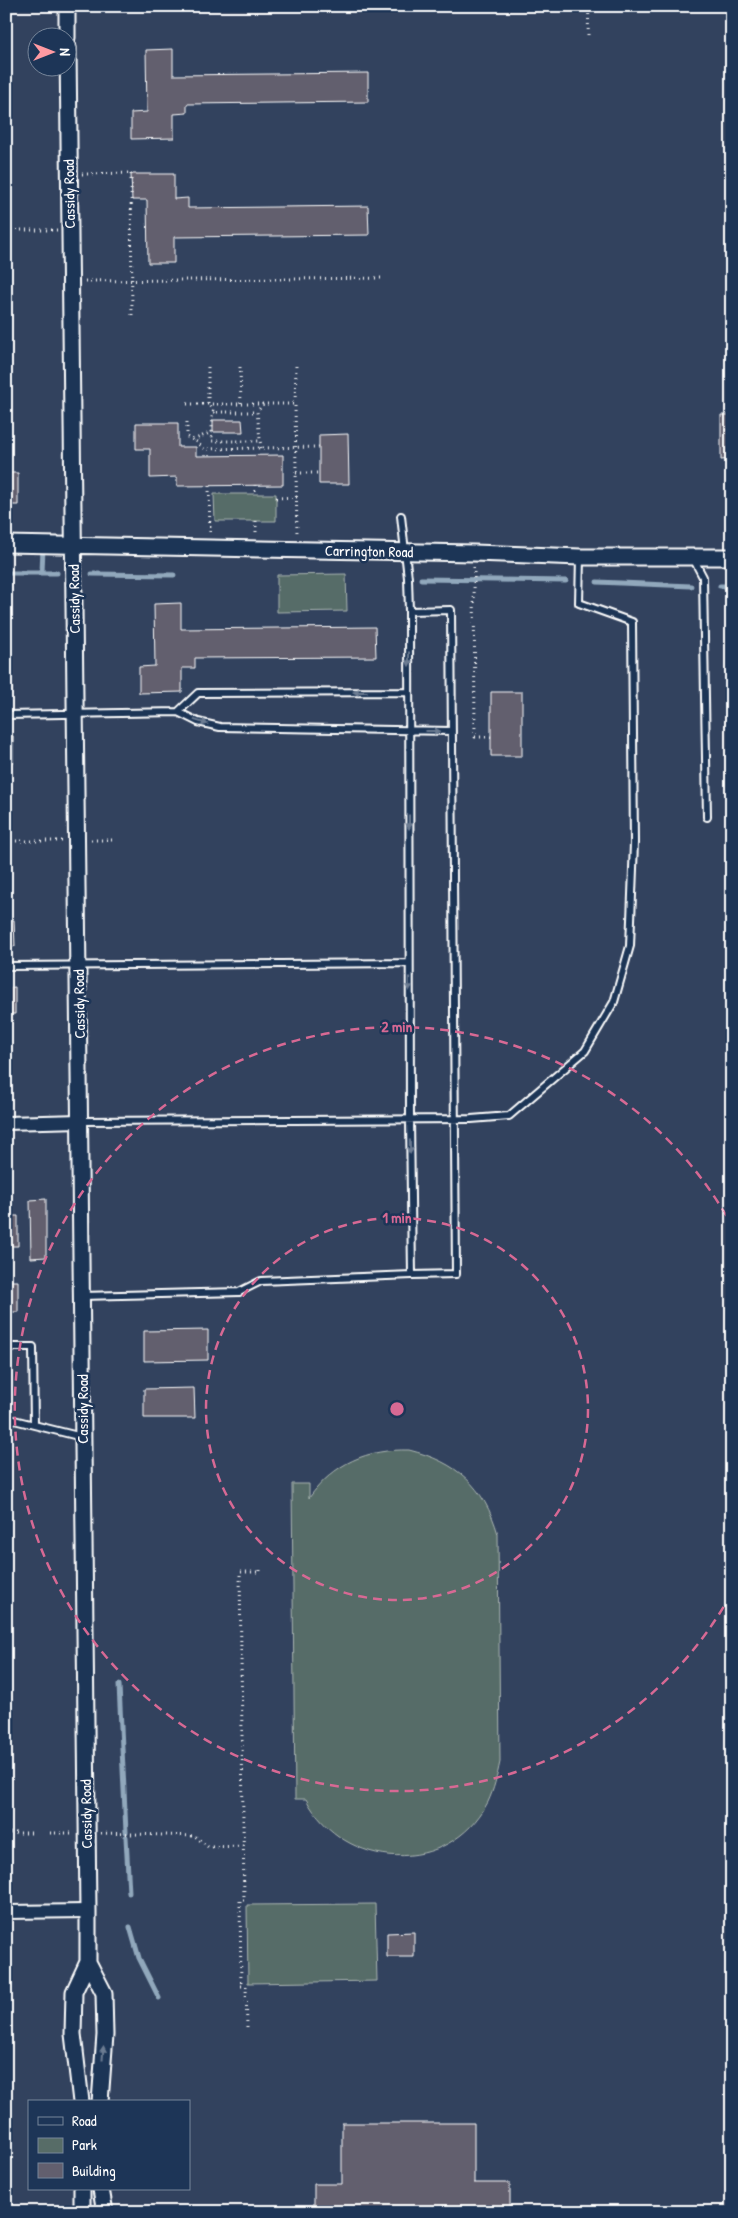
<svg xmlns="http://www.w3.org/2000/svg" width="738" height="2218" font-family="'Patrick Hand',sans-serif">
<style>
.green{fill:#576c67;stroke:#abb6b3}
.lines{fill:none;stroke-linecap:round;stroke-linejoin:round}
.stream{stroke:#91a8bc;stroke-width:5}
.building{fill:#625f6e;stroke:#fff}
.service-casing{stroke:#fff;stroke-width:10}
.minor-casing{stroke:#fff;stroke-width:16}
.tertiary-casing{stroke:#fff;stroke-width:19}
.path{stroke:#fff;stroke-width:3;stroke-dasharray:1 4;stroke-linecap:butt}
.service{stroke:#1d3557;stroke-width:6}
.minor{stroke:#1d3557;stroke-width:12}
.tertiary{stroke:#1d3557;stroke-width:15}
.oneway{fill:#6c7c92}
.ring{fill:none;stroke:#d76994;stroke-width:2.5;stroke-dasharray:9 6}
.labels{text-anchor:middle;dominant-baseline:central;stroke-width:5;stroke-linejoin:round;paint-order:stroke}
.street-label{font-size:15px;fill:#fff;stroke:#1d3557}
.centre{fill:#d76994;stroke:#1d3557;stroke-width:2.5}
.ring-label{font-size:15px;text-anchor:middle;font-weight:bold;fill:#d76994;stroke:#1d3557;stroke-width:5;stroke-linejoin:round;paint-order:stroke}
</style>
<rect width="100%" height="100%" fill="#32425e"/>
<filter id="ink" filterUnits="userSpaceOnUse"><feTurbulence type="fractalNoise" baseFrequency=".02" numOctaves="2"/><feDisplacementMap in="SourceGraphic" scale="10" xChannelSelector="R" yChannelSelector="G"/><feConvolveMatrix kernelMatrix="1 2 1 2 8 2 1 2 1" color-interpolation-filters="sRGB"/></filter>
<g filter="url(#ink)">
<path class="green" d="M214,494H276V521H215Z
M346,574L347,611L277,612V575Z
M409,1450C457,1462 484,1486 498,1534L500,1762C497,1776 494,1789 488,1802C449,1877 344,1871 306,1799H295L292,1484H309V1498C334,1463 367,1449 409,1450Z
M375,1904L377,1981L248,1983L247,1905Z"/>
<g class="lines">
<path class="stream" d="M6,573H57
M42,573L43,547
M92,574L174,575
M421,579L566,581
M597,582L691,586
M720,586H732
M119,1685L126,1832
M126,1837L129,1893
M130,1927L139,1958L159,1998"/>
</g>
<path class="building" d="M173,49V75L368,73V102L187,104V113L174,114V138L131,139V113L147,112L146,50Z
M6,122H9V148H6Z
M131,174H174V199L188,198V208L368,206L369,235L174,237V263H148L147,200H132Z
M730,394L732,459L721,460V415H731Z
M213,420H242L243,432H213Z
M136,423H178V447H196V456L283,455V485L177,486V477L150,478V449H136Z
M348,434L349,484H319V435Z
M6,473H18V505H6Z
M181,603V629L375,627L376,657L195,658V668H182V692L139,693V667L155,666L154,604Z
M6,668H12V693H6Z
M491,692H522V756H491Z
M6,736H13V762H6Z
M6,920H14L15,946H6Z
M15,987V1014H6V988Z
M46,1199V1257L31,1258L30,1200Z
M6,1216H18V1246H6Z
M6,1281H18V1312H6Z
M208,1330V1360L144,1361V1331Z
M194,1388L195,1418H144V1389Z
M414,1932V1957H387V1933Z
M342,2123H474V2183H510V2212H533H314V2184H342Z"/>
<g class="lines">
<defs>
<path id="service" d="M401,516L408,578L409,611L410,1119L412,1275L456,1274L451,610L409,611
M693,558L703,577L707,817
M409,692L198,693L178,712L198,722L220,727L452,731
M6,715L178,712
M6,966L409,963
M81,1121L471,1119L509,1116L585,1051L614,1002L630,946L634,843L632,622L579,603L580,557
M82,1296L239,1292L261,1281L412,1275
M6,1347H33L34,1425
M6,1418L82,1437"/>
<path id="minor" d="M6,1123L81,1121
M6,1912L88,1911"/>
<path id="tertiary" d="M67,6V38
M68,47L88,1911V1962L74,1992L73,2034L81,2102
M6,544L474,553L580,557H732
M88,1962L104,1993L105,2035L100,2102
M82,2189V2212
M101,2189L105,2212"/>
</defs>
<use href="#service" class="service-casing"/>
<use href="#minor" class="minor-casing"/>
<use href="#tertiary" class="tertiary-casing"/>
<path class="path" d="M588,35L589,6
M82,174L131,173L132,318
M6,230H57
M85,281L385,278
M296,366L295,404L297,535
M208,367V404L214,412H257
M240,367L241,404
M187,404H295
M214,412L212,414V441H259
M187,422V437L197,442L204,449L319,447
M193,440L212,432
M261,448L257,412L263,404
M296,473H319
M255,485V494
M209,486L210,535
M276,498L297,497
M256,521V535
M474,567L475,737H491
M91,840H113
M6,841H62
M10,1833H74
M101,1833L195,1836L208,1847L243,1846
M247,2027L246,1986H241L240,1900H244L240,1572H260V1568"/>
<use href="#service" class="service"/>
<use href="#minor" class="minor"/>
<use href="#tertiary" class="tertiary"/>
</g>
<defs><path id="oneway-solid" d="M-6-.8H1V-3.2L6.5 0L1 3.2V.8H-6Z" transform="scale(1.25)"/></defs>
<g class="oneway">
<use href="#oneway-solid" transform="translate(409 659) rotate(90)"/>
<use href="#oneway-solid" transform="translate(360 692) rotate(180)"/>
<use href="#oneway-solid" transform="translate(201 722) rotate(18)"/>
<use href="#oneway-solid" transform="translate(433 731)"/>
<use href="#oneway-solid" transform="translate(409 822) rotate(90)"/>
<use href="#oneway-solid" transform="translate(409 984) rotate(90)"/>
<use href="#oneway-solid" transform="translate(410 1147) rotate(89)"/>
<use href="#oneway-solid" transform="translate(103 2053) rotate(-86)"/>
</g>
</g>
<g class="ring">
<circle cx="397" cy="1409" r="191"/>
<path d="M731 1594A382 382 0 1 1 731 1224"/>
</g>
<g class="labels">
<g class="street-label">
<text transform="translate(69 194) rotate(-91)">Cassidy Road</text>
<text transform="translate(369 551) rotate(1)">Carrington Road</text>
<text transform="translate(74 599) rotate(-91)">Cassidy Road</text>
<text transform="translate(79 1004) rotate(-91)">Cassidy Road</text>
<text transform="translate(82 1409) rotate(-90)">Cassidy Road</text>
<text transform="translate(86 1814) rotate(-91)">Cassidy Road</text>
</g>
</g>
<circle cx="397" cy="1409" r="8" class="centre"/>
<g class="ring-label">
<text x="397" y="1032">2 min</text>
<text x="397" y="1223">1 min</text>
</g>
<rect width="738" height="2218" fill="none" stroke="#1d3557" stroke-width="25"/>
<rect x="12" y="12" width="713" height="2193" fill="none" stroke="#fff" stroke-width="2" filter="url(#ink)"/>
<rect x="28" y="2100" width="162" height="90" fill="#1d3557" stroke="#77869a"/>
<rect x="38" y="2117" width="25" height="8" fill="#1d3557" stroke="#77869a"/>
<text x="72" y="2126" font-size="15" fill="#ffffff">Road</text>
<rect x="38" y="2138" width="25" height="15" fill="#576c67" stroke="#77869a"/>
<text x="72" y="2150" font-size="15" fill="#ffffff">Park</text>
<rect x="38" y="2163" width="25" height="15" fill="#625f6e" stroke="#77869a"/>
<text x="72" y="2176" font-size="15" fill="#ffffff">Building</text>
<g transform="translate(52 52) rotate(90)"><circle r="24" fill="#1d3557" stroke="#77869a"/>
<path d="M0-4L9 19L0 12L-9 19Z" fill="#ff9aa2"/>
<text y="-8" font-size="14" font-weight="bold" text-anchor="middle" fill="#ffffff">N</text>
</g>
</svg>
